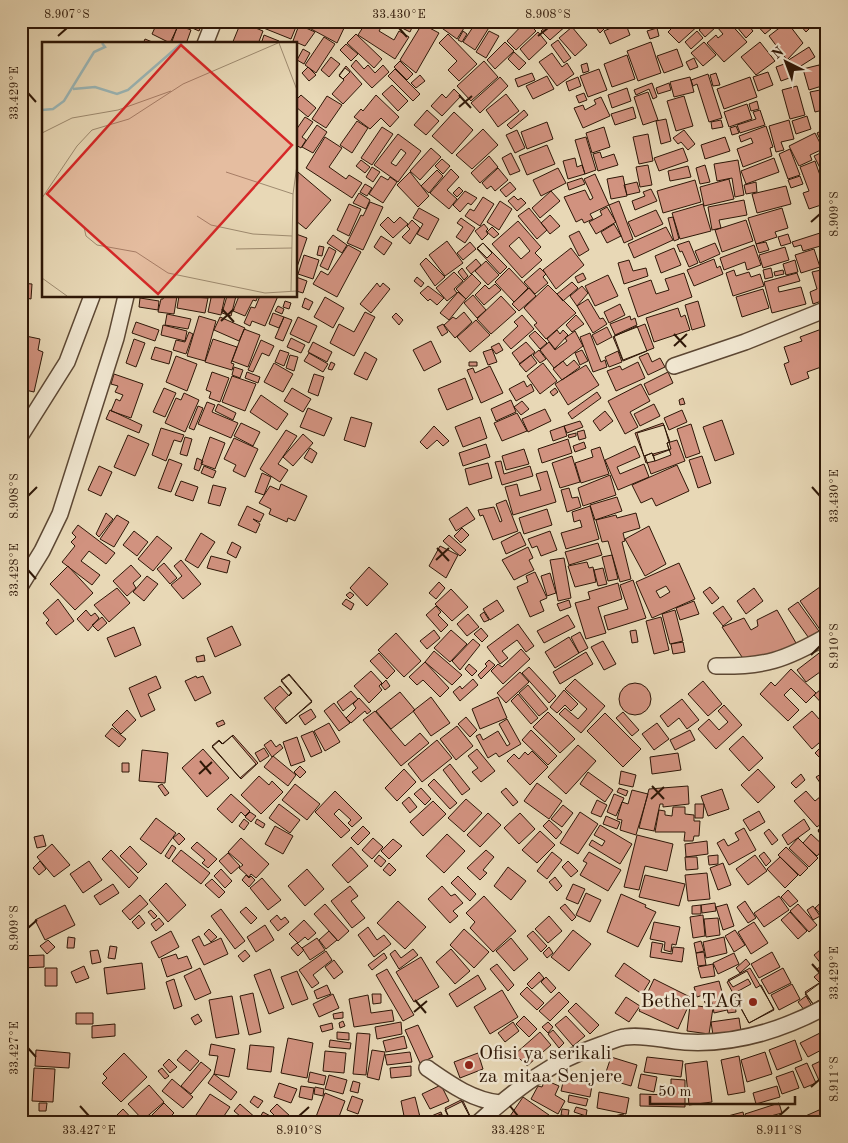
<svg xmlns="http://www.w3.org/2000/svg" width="848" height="1143" font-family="'Old Standard TT',serif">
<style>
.building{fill:#d1927f;stroke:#2e1707;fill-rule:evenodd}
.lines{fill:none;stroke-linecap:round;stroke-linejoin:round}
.street-casing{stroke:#5c4733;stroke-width:18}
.street{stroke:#f0e6d0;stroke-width:15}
.ticks{fill:none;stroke:#2e1707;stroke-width:2}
.poi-dot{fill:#8f2418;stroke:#f0e6d0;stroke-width:2}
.labels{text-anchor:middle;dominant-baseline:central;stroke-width:5;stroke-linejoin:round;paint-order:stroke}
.poi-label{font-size:20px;fill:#2e1707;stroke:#f0e6d0;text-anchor:end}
.inset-river{fill:none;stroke:#9bb7b8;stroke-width:2.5}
.inset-road{fill:none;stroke:#9e8b70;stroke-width:1}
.view{fill:#d62828;fill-opacity:0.15;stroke:#d62828;stroke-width:2.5}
.inset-edge{fill:none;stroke:#2e1707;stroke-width:2.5}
.neatline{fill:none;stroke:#2e1707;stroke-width:2}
.ticks-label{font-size:12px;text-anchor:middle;fill:#2e1707}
</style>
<rect width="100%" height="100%" fill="#e8d8b6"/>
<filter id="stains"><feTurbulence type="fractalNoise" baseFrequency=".004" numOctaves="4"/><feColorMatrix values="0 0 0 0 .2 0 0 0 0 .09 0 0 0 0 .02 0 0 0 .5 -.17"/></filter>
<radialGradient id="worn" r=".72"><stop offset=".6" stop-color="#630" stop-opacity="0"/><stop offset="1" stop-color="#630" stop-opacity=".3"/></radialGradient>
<path class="building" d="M158,21H168L178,26L170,43L152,34Z
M176,21H203L199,31Z
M257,21H297L298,22L291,39L256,25Z
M301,21H336L345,26L337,43L300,23Z
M367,21H385L379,31L394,40L399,31L409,37L395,59L358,35Z
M388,21H415L410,32Z
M432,21H454L464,28L457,39Z
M460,21H470L466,26Z
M477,21H482L490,26L475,50L463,42Z
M526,21L536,31L516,50L507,41Z
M536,21H543L544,23L538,29L533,24Z
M547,21H564L567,25L550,40L541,31L549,24Z
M591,21H599L605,28L600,33Z
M626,21H641L633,29Z
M660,21H670L665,26Z
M679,21H698L700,24L679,43L668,32Z
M710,21L716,27L705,37L699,30Z
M712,21H728L747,42L724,62L707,43L716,35L718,38L723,34Z
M745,21L753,31L746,38L737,27Z
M753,21H766L772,28L765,34Z
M769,21H781L774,27Z
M804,21H817L806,32L800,25Z
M241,22L263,31L258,44H232Z
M625,22L630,35L610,44L604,31Z
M787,22L803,43L787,60L769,36Z
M422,24L439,33L416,73L400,60Z
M178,25L191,30L186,44H171Z
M299,25L315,32L305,46L293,41Z
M572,27L587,45L575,56L559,38Z
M657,28L659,36L650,39L647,31Z
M463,31L467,34L462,42L458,40Z
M489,31L499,36L486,58L476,52Z
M697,31L703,38L691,49L685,42Z
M538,32L547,43L529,60L520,49Z
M827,32V52L820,35Z
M356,34L382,59L374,68L347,43Z
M448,34L477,64L459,81L448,70L457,61L439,43Z
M264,35L279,41L278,44H261Z
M324,37L335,44L316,73L305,65Z
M145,39L157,44H143Z
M558,40L571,58L564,63L551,45Z
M505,42L514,51L495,69L487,60Z
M651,42L661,73L638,81L627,51Z
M704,42L716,55L703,66L691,53Z
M760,42L775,61L756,75L741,57Z
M346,44L358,54L351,61L340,50Z
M809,47L815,57L793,71L787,61Z
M303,49L310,53L304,64L297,60Z
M677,49L683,66L664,73L657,56Z
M514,52L526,63L519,70L508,59Z
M552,53L562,67L567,63L574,74L557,86L539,62Z
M627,55L635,79L612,87L604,64Z
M331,57L340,64L329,77L321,70Z
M694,58L698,67L690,70L686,62Z
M356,60L364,69L368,65L375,73L383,65L389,72L372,88L351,66Z
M400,61L413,74L407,80L394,67Z
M484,61L498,77L471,101L457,86Z
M587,63L589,71L583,73L581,65Z
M787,63L792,77L781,81L776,67Z
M819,65L825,85L809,90L803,69Z
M346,66L362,84L343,104L332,94L344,80L339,75Z
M308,67L316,75L309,81L302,73Z
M345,68L350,72L343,79L339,76Z
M395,69L420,94L413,101L388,76Z
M599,69L607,90L588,97L580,76Z
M768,72L773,85L758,91L753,77Z
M532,73L535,80L518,87L515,79Z
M716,73L720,85L713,86L710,75Z
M708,74L722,118L709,122L697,84L693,86L691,80Z
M420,75L425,81L416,88L411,83Z
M547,76L554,89L533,99L526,86Z
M500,77L508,86L480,113L471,103Z
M578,77L581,86L569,91L566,82Z
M690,77L694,92L674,97L670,82Z
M750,77L757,97L724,109L717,89Z
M652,83L657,97L653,99L649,89L636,95L634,90Z
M669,83L671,90L658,94L656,88Z
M392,85L408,101L398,111L382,94Z
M797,86L805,115L790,119L782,90Z
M627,88L631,101L612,108L608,95Z
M454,89L461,96L442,116L431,106L442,94L446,98Z
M825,89L827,109L815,112L810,92Z
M648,92L658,120L643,125L634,97Z
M584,93L587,100L579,103L576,96Z
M506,94L519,111L498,127L486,110Z
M301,95L316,108L308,117L296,107V100Z
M376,95L399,117L390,127L381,118L370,129L354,117L361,109L363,111Z
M327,96L342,105L326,128L312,119Z
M684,96L693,126L676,131L667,101Z
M601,97L610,116L583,128L574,108L583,105L585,110L596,104L594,100Z
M757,101L759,109L751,111L749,104Z
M747,104L752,119L729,127L724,112Z
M633,107L636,118L615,125L611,114Z
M427,110L439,121L426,135L414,125Z
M524,110L528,115L511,129L507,125Z
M760,110L765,125L740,133L737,125L756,119L753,112Z
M454,112L473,130L452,154L432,136Z
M807,116L811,129L796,134L792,121Z
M305,117L313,122L302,137L306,140L301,148L296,145V130Z
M666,119L671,141L661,144L656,121Z
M721,120L723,127L712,129L711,122Z
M789,120L794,139L781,142L784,150L776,152L769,126Z
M357,121L368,128L352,153L340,145Z
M547,122L553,139L527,149L521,132Z
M317,125L327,132L313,153L302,147Z
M736,126L739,133L732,135L730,128Z
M766,126L773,147L770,148L772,156L743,167L737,149L753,143L751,138L741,142L739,136Z
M382,127L393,134L372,165L361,158Z
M604,127L610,147L592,153L586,133Z
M827,128V149L825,150L817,133Z
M483,129L498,145L472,169L456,155Z
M517,130L525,148L515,153L506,135Z
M684,130L695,144L688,150L681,142L678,144L673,138Z
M815,133L823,149L810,155L812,160L799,166L789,146Z
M398,134L421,151L398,182L374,165ZM401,149L406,153L396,166L391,163Z
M648,134L653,161L639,164L633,137Z
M325,137L342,148L329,167L346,179L349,175L362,183L352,198L306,168Z
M586,137L596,170L585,174L575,140Z
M725,137L730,151L705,159L701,145Z
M547,145L555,164L527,175L519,156Z
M431,148L441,157L420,180L410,171Z
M683,148L688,161L659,171L654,158Z
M790,149L800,175L788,179L779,154Z
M827,150V165L820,168L814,156Z
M600,152L602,158L614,154L618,165L598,171L593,154Z
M511,153L520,171L510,175L502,158Z
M489,156L498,167L480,183L471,173Z
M575,158L577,167L582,165L585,174L568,179L563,161Z
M774,158L779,172L746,184L741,171Z
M442,159L450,166L443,174L435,166Z
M361,160L370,167L365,173L356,166Z
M738,160L744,195L735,197L732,178L717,181L714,164Z
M815,161L827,195V203L809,209L803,193L809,191L800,167Z
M648,165L652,185L640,187L636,167Z
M705,165L710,182L700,184L696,168Z
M688,166L691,177L670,181L668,171Z
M372,167L380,172L373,182L366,177Z
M498,168L508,180L495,191L491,186L487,189L482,183Z
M558,168L566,183L541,196L533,180Z
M451,169L459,177L447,190L457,199L449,209L430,193Z
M827,169V191L819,171Z
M437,170L443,176L429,193L421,186Z
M298,172L331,200L306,229L296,221Z
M410,172L429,196L418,207L397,185Z
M595,174L609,205L590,214L593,219L584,223L582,219L576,222L564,197L585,190L590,200L593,198L584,179Z
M381,176L388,180L390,177L397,182L383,203L369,194Z
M623,176L627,196L611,199L607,179Z
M800,176L803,184L791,188L788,180Z
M582,178L585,184L569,190L567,183Z
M729,179L734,199L704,206L700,187Z
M695,180L701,202L663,213L657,191Z
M510,182L516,189L506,197L500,190Z
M637,182L640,192L627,195L624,185Z
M756,182L757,192L746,194L744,185Z
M365,184L372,188L367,196L360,192Z
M786,186L791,204L757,213L752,194Z
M459,187L463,191L457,197L453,193Z
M651,189L657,201L635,210L632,201L645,196L643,192Z
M465,191L477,198L471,205L468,203L460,212L453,205Z
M551,191L560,201L540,218L532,208Z
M359,193L370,200L366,209L353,203Z
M514,196L518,200L521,198L526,203L517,211L508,201Z
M483,197L494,204L480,226L465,216L470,209L474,211Z
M744,200L747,215L719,220L721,228L712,230L708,207Z
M500,201L512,209L499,230L487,222Z
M619,201L633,239L624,243L609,205Z
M370,202L383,207L363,250L347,243L361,215L363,216Z
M349,204L361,209L349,236L337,230Z
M703,204L711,231L680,239L672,213Z
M607,207L616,222L596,234L589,222L602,215L600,211Z
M419,208L439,219L428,240L417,234L423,224L413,218Z
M529,208L547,230L537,239L518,216Z
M782,208L788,228L775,232L777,237L756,244L748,218Z
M656,210L663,224L635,237L628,222Z
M550,215L560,226L550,234L541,223Z
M388,217L394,223L400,217L408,224L393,238L380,225Z
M673,217L679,239L674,241L668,218Z
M461,218L475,228L465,243L456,237L463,227L457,223Z
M412,220L420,228L410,244L402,237L410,229L407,226Z
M746,220L753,241L722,252L715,230Z
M518,221L541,247L535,253L542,260L522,278L492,244ZM519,237L530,251L521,259L509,246Z
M484,224L488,229L486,231L488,234L482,240L475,231Z
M614,224L621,236L607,243L601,232Z
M492,227L499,234L494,238L487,232Z
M666,227L673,240L634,258L628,244Z
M579,231L589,250L579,256L569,236Z
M820,233L824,245L803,251L801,245L794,247L792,242Z
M296,234L307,238L296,270Z
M788,234L791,243L781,246L778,237Z
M333,235L347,245L342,253L327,243Z
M381,236L392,243L384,255L374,247Z
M447,241L463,263L445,276L429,255Z
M689,241L698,263L689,267L682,251L680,252L677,245Z
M470,242L476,249L463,260L457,253Z
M766,242L769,250L759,253L756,244Z
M483,243L492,253L487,258L477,248Z
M483,243L507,267L500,274L477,249Z
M715,243L720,254L700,263L695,251Z
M348,245L361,252L337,297L313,284L321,271L328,275Z
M754,245L761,265L747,270L745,262L724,270L720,258Z
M319,246L324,247L322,256L317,255Z
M329,247L336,251L328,270L320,266Z
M785,247L789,260L763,268L759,255Z
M571,248L584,265L556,289L543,270Z
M674,248L681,265L661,273L655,256Z
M814,249L820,267L801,273L795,255Z
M304,255L319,260L313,279L298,274Z
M426,258L445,277L435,286L420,264Z
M476,259L481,265L471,274L466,268Z
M714,259L717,268L720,266L723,274L694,286L687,270Z
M629,260L633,271L646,268L648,276L624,284L618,263Z
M795,260L798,272L786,275L783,264Z
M486,261L499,275L488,285L475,271Z
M462,268L468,276L464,280L458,272Z
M509,268L528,288L514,302L495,282Z
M540,268L546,274L543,277L548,283L535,294L524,282Z
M771,268L773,277L765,279L763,270Z
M734,270L736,276L749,272L751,277L760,274L764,286L733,296L726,273Z
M783,270L784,274L775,276L774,272Z
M821,270L827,288V299L813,304L810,292L817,289L812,272Z
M454,272L463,281L454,289L457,293L447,301L436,288Z
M583,273L586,279L578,283L575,277Z
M684,273L692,297L638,317L628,288L651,280L656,294L669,290L665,279Z
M797,273L800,281L778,287L779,292L801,287L806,304L772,313L764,282Z
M472,274L481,283L466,299L456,289Z
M608,275L618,296L595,306L585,286Z
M296,277L307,281L303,293L296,291Z
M417,277L424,283L421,287L414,281Z
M572,282L578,288L563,301L557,294Z
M21,283L32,284L31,299L21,297Z
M377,283L380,287L383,283L390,289L371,313L360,304Z
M495,284L501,290L484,305L475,295L485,285L489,289Z
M548,285L576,313L546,339L534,325L537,323L524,308Z
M428,286L444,298L437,305L430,299L428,301L420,293Z
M582,286L588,293L577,306L570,296Z
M529,288L536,296L519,311L512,304Z
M763,289L769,308L742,317L736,297Z
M458,292L466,299L449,320L440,313Z
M473,295L486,310L477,318L464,303Z
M164,296H177L174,314L158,312L161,299H163Z
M179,296L208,298L205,313L177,308Z
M208,296H225L221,315L208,312L211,298Z
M227,296H236L231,316L222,313Z
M239,296H258L256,301L253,300L245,316L233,311Z
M260,296H278L265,326L252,321L250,326L244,323L251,307L255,308Z
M501,296L516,312L491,334L477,319Z
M325,297L344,308L333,328L314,317Z
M140,298L159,301L158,310L139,307Z
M305,298L313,302L309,310L302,307Z
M588,299L600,319L603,318L607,324L593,333L577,306Z
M285,301L291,303L289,309L283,307Z
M698,301L705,326L692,330L685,305Z
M620,304L625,315L609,323L604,312Z
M278,306L284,309L282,314L275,311Z
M678,308L681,317L685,315L690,330L654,342L646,318Z
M365,312L375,317L354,356L330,343L339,324L354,332Z
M464,312L472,322L455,338L444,325L453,317L456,319Z
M273,313L284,317L279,328L269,324Z
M396,313L403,320L399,325L392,317Z
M167,314L191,319L188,329L165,325Z
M522,315L534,329L511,349L503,340L518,326L514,322Z
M576,315L584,324L572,332L566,325Z
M199,316L216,321L205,361L187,356Z
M630,316L631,320L635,318L637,325L615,335L610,324Z
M220,317L245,328L239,341L214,330Z
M284,317L292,320L283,341L275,338Z
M298,317L317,326L309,343L290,334Z
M476,320L490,335L470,352L457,337Z
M136,322L159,330L155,341L132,333Z
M443,324L448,332L442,336L437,327Z
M645,324L654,348L623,360L614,336Z
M163,325L187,331L185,341L161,335Z
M637,326L647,351L623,361L613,337Z
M607,327L612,337L597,345L592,335Z
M827,327V369L824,366L807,372L809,378L791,385L784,364L789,362L784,347L802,341L800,337Z
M244,329L260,335L248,367L232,361Z
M557,330L560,334L563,330L568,335L555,349L547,339Z
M535,331L547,343L540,349L529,336Z
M575,331L583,346L554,368L540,350L549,342L555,350L567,341L565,338Z
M189,332L193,334L186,354L173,350L176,340L185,342Z
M590,333L601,362L605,360L607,367L593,372L580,337Z
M21,335L40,339L38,350L43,352L34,392L21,389Z
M291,338L305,345L301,353L287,347Z
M134,339L145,343L136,367L126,363Z
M213,339L237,347L231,363L234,364L232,370L205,362Z
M261,340L274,346L269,356L262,353L253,372L248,370Z
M431,341L441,362L424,371L413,350Z
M313,342L332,352L327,362L308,352Z
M526,342L535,352L520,364L512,353Z
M499,343L503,350L496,354L491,347Z
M155,347L172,352L169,364L151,359Z
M492,349L497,362L488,365L483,352Z
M280,350L289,353L284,366L275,362Z
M539,350L546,359L540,363L533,355Z
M582,350L588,361L580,365L575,353Z
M618,351L622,362L609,367L605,357Z
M365,352L377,359L367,380L354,374Z
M309,353L328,364L323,372L304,361Z
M648,353L652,362L660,358L665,367L648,375L639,357Z
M290,355L298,357L294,371L286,368Z
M531,355L537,363L526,372L519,364Z
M176,356L197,364L187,391L166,382Z
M574,360L580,367L562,380L553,369L563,361L567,366Z
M331,362L335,364L332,370L328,369Z
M469,362H477V366H469Z
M638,362L645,378L616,391L607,371L620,366L622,370Z
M274,363L293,374L283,392L264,382Z
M543,363L557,381L540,394L527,376Z
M586,365L599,385L568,405L555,384Z
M490,366L503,393L481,403L467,370L473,368L475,373Z
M234,367L243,370L240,378L232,375Z
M212,372L229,378L220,402L209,398L211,392L206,390Z
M247,372L260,377L258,383L245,378Z
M668,372L673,383L649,395L644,384Z
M114,374L143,384L131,418L111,411L116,399L120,401L123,395L115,392L118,386L111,384Z
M314,374L324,377L318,396L308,392Z
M232,376L256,384L245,411L222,402Z
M465,378L473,399L447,410L438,389Z
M524,381L527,387L531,384L534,391L516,401L509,389Z
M641,384L650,401L630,412L638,427L625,434L608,401Z
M164,388L176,393L165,417L153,412Z
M292,388L311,399L303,412L284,401Z
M555,388L558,392L553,396L550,392Z
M597,392L601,398L572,419L568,413Z
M184,393L199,400L185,432L165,423L176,398L181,400Z
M261,395L288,414L277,430L250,412Z
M683,398L685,404L680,405L679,400Z
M511,400L516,412L496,421L491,409Z
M522,401L529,409L521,415L514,407Z
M207,402L215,405L212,412L238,423L231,438L198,424Z
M218,404L236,413L233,420L215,411Z
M654,404L660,416L640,426L634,414Z
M198,406L203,408L194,430L189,428Z
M308,408L332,418L324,436L300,427Z
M545,409L551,421L528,432L522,419Z
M110,410L142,425L139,433L106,419Z
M682,410L687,422L669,430L664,418Z
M605,411L613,421L600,431L593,421Z
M517,413L527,431L502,441L494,423Z
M351,417L372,423L365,447L344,440Z
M480,417L487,438L463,447L455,427Z
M722,420L734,454L715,461L703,427Z
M580,421L583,427L567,433L564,426Z
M241,423L260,432L253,446L234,436Z
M663,423L670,442L667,443L669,450L653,456L652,453L644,456L635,433Z
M691,424L700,453L686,458L677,429Z
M664,425L671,449L653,454L655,461L646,463L637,433Z
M434,426L449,441L443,446L437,440L427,449L420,442Z
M564,426L567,436L553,441L550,431Z
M161,428L184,435L181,442L174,440L166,461L152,455Z
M286,430L297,436L278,464L288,470L280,482L260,469Z
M584,430L586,438L579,440L577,432Z
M576,433V436L569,438L568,435Z
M303,434L313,443L293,466L283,457Z
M128,435L149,444L135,476L114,467Z
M185,437L192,439L187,456L180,454Z
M210,437L225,443L215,469L201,464Z
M234,438L258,449L245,477L233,471L236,465L224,459Z
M568,439L572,453L542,463L538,449Z
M677,440L685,461L651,474L645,456L652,453L655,461L671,455L667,443Z
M584,442L586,448L575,452L573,446Z
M486,444L490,457L463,466L459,453Z
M635,446L640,457L617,467L620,474L644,464L649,477L618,490L605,460Z
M600,447L609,474L581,483L575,463L593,457L591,450Z
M310,448L317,453L312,463L304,458Z
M524,449L529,464L506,470L502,456Z
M572,456L580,482L560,488L552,463Z
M702,456L711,483L698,488L689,460Z
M197,458L203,461L199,471L194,469Z
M169,459L182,464L171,492L158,488Z
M501,461L504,474L530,466L533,476L502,485L495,462Z
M488,463L492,478L469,485L465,469Z
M677,465L689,491L656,506L652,498L641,503L632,485Z
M99,466L112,472L101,496L88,490Z
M204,466L216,471L213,478L201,473Z
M547,471L556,502L513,515L505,487L517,484L520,496L541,490L536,474Z
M262,473L271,477L264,495L255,492Z
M610,475L616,495L583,506L578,488Z
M181,481L198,487L193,501L175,495Z
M281,484L307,496L295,521L288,518L287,522L269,514L271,509L259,503L270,486L279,490Z
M213,485L226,488L220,506L208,503Z
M569,488L572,498L578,497L581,507L567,512L561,490Z
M617,497L622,511L595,520L590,505Z
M506,500L518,531L493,540L483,515L480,516L478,510L494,507L500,522L502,521L496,504Z
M247,506L264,514L260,522L253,519L260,524L256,533L238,525Z
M590,506L599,539L566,549L561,533L582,527L580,520L574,522L572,512Z
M467,507L475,519L456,531L449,519Z
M547,509L552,525L524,534L519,518Z
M106,513L113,519L99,537L96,534Z
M636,513L640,528L623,533L625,541L622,542L631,579L620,582L608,541L602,542L596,520L616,515L617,518Z
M117,515L129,522L114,547L100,539Z
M78,525L115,553L106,564L89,551L81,561L100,575L92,585L62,562L75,546L71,542L76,537L72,533Z
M649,526L666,564L645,576L625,539Z
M462,528L469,535L461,543L454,536Z
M134,531L148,542L137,556L123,545Z
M550,531L557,550L541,556L537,546L532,548L528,539Z
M520,532L526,545L506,554L501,542Z
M201,533L215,542L198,568L185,560Z
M449,535L466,550L460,556L443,541Z
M157,536L172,548L153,571L138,559Z
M232,542L241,547L236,558L227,553Z
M598,543L602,555L569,565L565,552Z
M440,546L458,555L446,578L429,566Z
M528,547L533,558L529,560L534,570L514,580L502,560Z
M612,555L618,579L608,581L602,557Z
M211,556L230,561L227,573L207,568Z
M564,558L571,598L558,601L550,560Z
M181,560L201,584L183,599L171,585L182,576L174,566Z
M587,562L589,568L593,567L596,582L575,587L568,566Z
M164,563L177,578L170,584L157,569Z
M679,563L695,599L652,618L636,582Z
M131,565L141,576L133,583L136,588L127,596L113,581Z
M68,566L93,593L75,610L50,584Z
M369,567L388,584L367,606L350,588Z
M603,568L607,584L598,586L594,570Z
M535,572L547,598L540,601L544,611L530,617L517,587L528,582L526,576Z
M550,573L556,593L547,596L541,576Z
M147,576L158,584L144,601L133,592Z
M633,580L646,618L608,630L604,616L628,609L620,585Z
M439,582L445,588L436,599L429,593Z
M827,582V632L823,634L800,601Z
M618,583L622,599L598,607L606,633L586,639L575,603L590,599L588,592Z
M666,586L670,592L660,598L656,591Z
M710,587L719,598L712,604L703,592Z
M117,588L130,603L109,622L94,605Z
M754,588L763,601L746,614L737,601Z
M451,589L468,607L452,621L435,604Z
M350,592L354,595L350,599L346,595Z
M58,599L74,621L56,635L46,623L49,620L43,613Z
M346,599L354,604L351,610L342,604Z
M497,600L504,611L490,620L483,609Z
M569,600L571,607L560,611L557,604Z
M694,601L699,614L680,620L676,608Z
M798,602L821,634L811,641L788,609Z
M436,606L441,612L438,615L448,625L441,632L426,615Z
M723,606L732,619L723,626L713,613Z
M86,610L91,616L95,613L99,618L88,631L77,619Z
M675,610L683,641L670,644L662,614Z
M777,610L796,643L771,659L744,660L722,627L744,618L751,630L758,626L757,620Z
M484,612L489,620L484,622L480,615Z
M468,614L479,627L467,636L457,624Z
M568,615L575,627L544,643L537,631Z
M102,617L107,623L98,631L92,625Z
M661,617L669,650L654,654L646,621Z
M518,624L534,646L526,652L517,640L502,651L508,658L500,664L487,647Z
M232,626L241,645L215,657L207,638Z
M134,627L141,645L115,657L107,638Z
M481,628L488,636L482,642L474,634Z
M434,630L440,638L427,649L420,641Z
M451,630L467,644L450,662L434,648Z
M636,630L638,642L632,643L630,631Z
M580,632L588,648L579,653L571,637Z
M396,633L421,661L404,677L378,650Z
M569,637L579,653L555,668L545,652Z
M473,639L480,645L460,670L452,661Z
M603,641L616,664L604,670L591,647Z
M683,642L685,652L673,654L671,644Z
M827,647V667L806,682L797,670Z
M521,649L530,659L503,684L491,671L498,664L502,667Z
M434,651L462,675L452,685L425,662Z
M586,652L593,664L560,684L553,672Z
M379,653L395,671L387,679L370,661Z
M204,655L205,661L197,662L196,657Z
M489,660L495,665L481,679L478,675L487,666L485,664Z
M425,662L449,688L440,697L423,680L417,685L409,677Z
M469,664L477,671L472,676L465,669Z
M529,667L556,696L549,703L522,673Z
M791,669L816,693L806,703L791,688L784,695L799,710L788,721L760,694L771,682L775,686Z
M371,671L382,683L379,686L382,690L369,703L354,686Z
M520,672L529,682L506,703L497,693Z
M289,674L312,701L286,724L264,698L280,686L289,696L292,693L281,680Z
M289,675L312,702L287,723L275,708L291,693L281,681Z
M156,676L161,688L148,694L155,710L141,717L129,688Z
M196,676L197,678L203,676L211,693L195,701L185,681Z
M473,679L478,685L460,701L453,692L460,686L462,689Z
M575,679L605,706L581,733L559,714L565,708L578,719L587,709L565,689Z
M386,680L390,686L385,690L381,685Z
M703,681L722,704L708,716L688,694Z
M619 699a16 16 0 1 1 32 0a16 16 0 1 1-32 0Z
M827,684V709L814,695Z
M528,685L548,709L539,716L519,693Z
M564,690L578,704L571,711L565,705L557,713L550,707Z
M351,691L358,699L343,711L337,702Z
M400,692L415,710L391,729L376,711Z
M518,694L538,718L531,724L511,701Z
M431,697L450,723L431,736L413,711Z
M498,697L507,718L480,729L472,709Z
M359,698L371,711L367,714L365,711L351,723L346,718L356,708L353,704Z
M682,699L699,720L687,729L679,718L668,727L660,716Z
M334,703L350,723L339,731L324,711Z
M724,705L742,725L716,749L698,729L709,719L719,730L728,722L718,711Z
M311,709L316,717L305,725L299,716Z
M127,710L136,720L121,734L112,725Z
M375,711L405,746L420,733L429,743L401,766L363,720Z
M812,711L827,728V736L812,749L793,727Z
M548,712L575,739L560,753L533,727Z
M623,712L639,730L632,736L616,718Z
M605,713L641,749L623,767L587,731Z
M466,717L477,730L470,737L458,724Z
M507,719L521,744L499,757L496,753L488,758L476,736L480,734L483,740L498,731L507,746L510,744L499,724Z
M223,720L225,724L218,727L216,723Z
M329,723L340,742L325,751L314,731Z
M657,723L669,739L654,750L642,734Z
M457,726L473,746L456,760L440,739Z
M112,728L126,739L119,747L105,736Z
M531,730L557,756L548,765L522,740Z
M690,730L695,740L675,750L670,740Z
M313,731L322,752L311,757L301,736Z
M233,735L258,763L241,779L212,746L219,740L223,744Z
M232,736L256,764L240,778L212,747L219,741L222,744Z
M743,736L763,758L749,771L729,749Z
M297,737L305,761L291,766L283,742Z
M271,740L276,747L280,744L283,748L272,757L264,745Z
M437,740L452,758L422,782L408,764Z
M578,745L596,761L566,794L548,777Z
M823,745L827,749V765L815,753Z
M264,748L269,756L260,762L255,753Z
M203,749L229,778L207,797L182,768Z
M477,749L495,771L481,782L472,772L478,768L468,756Z
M142,750L168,753L165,783L139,781Z
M532,751L548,767L530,785L507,761L514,754L519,759L525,752L528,755Z
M678,753L681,770L652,774L650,757Z
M273,756L296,775L288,786L264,767Z
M122,763H129V772H122Z
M450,764L470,789L462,795L443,770Z
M300,766L306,772L300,778L294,772Z
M404,769L416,782L397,801L385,788Z
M758,769L775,787L758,803L741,785Z
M621,771L636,775L633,787L619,784Z
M826,771L827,789L825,790L816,777Z
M588,772L613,790L605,802L580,784Z
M801,774L805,780L796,788L791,783Z
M259,776L269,785L272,781L283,792L261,814L241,795Z
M434,779L457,803L450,809L428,785Z
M537,783L562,801L549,819L524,801Z
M162,784L169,793L165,796L158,786Z
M295,784L320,804L307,820L282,800Z
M688,786L689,804L663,807V804H660L654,831L639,828L649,789Z
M421,788L431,799L425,805L414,794Z
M506,788L518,802L513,806L501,792Z
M619,788L628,791L626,796L617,792Z
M722,789L729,809L708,816L701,796Z
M632,790L648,794L636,835L620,830L622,820L617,819L622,802L628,804Z
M335,791L362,818L352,827L348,823L351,820L339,809L334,814L350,830L341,838L315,812Z
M806,791L815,801L827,791V819L817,827L794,801Z
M231,794L250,811L245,816L241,812L232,823L217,809Z
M614,794L624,798L616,816L607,812Z
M409,797L417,807L410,813L402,803Z
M466,799L482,813L464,832L448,818Z
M597,800L607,805L601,817L591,813Z
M433,801L446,814L423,836L410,822Z
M279,804L300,820L290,833L269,818Z
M695,804H704L703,818H695Z
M563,805L573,813L562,827L551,819Z
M673,807H685V814L694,815V821H700L699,836H694L693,841H684L685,832H655L659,810L665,811V815L672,816Z
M759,811L765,822L750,831L743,820Z
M250,812L256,816L251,822L245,817Z
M580,812L598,824L578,854L560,843Z
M488,813L501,825L480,847L467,835Z
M520,813L535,829L519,844L504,828Z
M606,816L620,822L617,829L603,824Z
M156,818L176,833L161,854L140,839Z
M244,819L249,823L244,830L239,826Z
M257,819L265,824L263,828L255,823Z
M804,819L810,829L788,845L782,835Z
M549,820L562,832L556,839L543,826Z
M827,824V833L822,837L818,830Z
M600,825L632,844L620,864L589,845L592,840L602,846L605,841L594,835Z
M827,825V833L822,836L818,831Z
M275,826L293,836L283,854L265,844Z
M363,826L370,833L358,845L351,838Z
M744,828L756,850L729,865L717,843L724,839L728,846L739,840L735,833Z
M769,829L778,840L772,845L764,833Z
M540,831L555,845L537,863L522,850Z
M179,833L185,839L179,845L173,838Z
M447,834L465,851L444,873L426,856Z
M811,834L825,847L817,856L803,843Z
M43,835L46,846L37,848L34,837Z
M637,835L673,844L667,871L645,866L639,890L624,887Z
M241,838L269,864L256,878L251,874L249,877L239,868L243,865L228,852Z
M373,838L383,847L372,859L362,850Z
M798,838L818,858L809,867L789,848Z
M393,839L402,846L389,859L381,851Z
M707,841L708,854L686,857L685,844Z
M197,842L217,859L208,868L202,863L205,860L191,848Z
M52,844L70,865L54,877L37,857Z
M172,845L176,848L169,859L165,856Z
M130,846L147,864L138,873L120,856Z
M351,847L368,866L348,883L332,865Z
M786,847L808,868L800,876L778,855Z
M111,850L138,878L129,888L102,859Z
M181,850L210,873L201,884L172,861Z
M486,850L494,857L483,870L487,873L480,880L467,868Z
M552,852L562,860L547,879L537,871Z
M589,852L621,870L608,891L580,875L587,863L583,861Z
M764,852L771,861L766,866L759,856Z
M228,853L240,866L231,874L219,861Z
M379,855L386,861L381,867L374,861Z
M718,855V864L709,865L708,856Z
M755,855L767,871L748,885L736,869Z
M685,857H697L698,869L686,870Z
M780,857L798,875L785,888L767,869Z
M40,861L46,869L39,875L33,868Z
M89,861L102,880L83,893L70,874Z
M568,861L578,871L571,877L562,867Z
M389,863L396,870L390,876L383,870Z
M723,863L731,885L718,890L710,868Z
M508,867L526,881L511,900L494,886Z
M221,869L232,881L225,888L214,876Z
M307,869L324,889L305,906L288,886Z
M707,873L710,899L688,901L685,875Z
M246,875L249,878L251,876L255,880L249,887L242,880Z
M645,875L685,884L679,906L639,897Z
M458,876L476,894L470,901L451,883Z
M555,877L562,886L557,891L549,882Z
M262,878L281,900L268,910L250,888Z
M212,879L225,892L219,898L205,885Z
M166,883L186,905L168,922L149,900Z
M113,884L119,893L100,905L94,896Z
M573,884L585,889L578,904L566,899Z
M350,886L358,896L351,901L365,918L352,928L331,901Z
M442,886L451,896L455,894L463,903L453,911L458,916L450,923L428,899Z
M788,890L798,901L790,907L781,897Z
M586,893L601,900L590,922L576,915Z
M621,894L646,905L645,907L656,912L638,947L607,932Z
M140,895L148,904L130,920L122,911Z
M484,896L516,931L493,952L470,928L475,922L466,913Z
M779,896L789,910L764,927L754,913Z
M827,897V921L815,908Z
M398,901L426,927L405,949L377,923Z
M745,901L756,918L748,923L737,907Z
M715,903L716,911L702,913L701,905Z
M325,904L349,931L338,941L314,914Z
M565,904L576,917L572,921L560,908Z
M727,904L734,926L723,930L716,907Z
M798,904L817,925L809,932L790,911Z
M65,905L75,925L45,940L35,920Z
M701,905V914H692V906Z
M813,906L820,916L813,920L807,910Z
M246,907L257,918L251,924L240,912Z
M221,909L245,941L235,949L211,916Z
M151,910L157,916L154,919L148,912Z
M790,912L807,931L798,939L781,920Z
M139,915L145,923L138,929L132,922Z
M277,915L281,920L285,917L289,922L278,931L270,921Z
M703,915L705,936L693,938L690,917Z
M549,916L562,931L548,943L535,929Z
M159,918L164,924L156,931L151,924Z
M718,918L720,935L706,937L704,919Z
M304,920L316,933L308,940L305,937L298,943L289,934Z
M654,922L680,927L676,945L672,944L671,952L664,950L665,942L650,939Z
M754,922L768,943L751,954L738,932Z
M265,925L274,940L256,952L247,937Z
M368,927L377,940L384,935L391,944L374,957L358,935Z
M209,929L217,937L211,942L204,934Z
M464,929L489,952L474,968L450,945Z
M573,930L591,944L569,971L551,957Z
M735,930L745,945L734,952L725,936Z
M171,931L179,947L159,958L151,942Z
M329,931L337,940L326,949L319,940Z
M533,931L547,946L541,952L527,936Z
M199,936L204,946L221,938L228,954L204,965L192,940Z
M68,937L75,938L74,948H67Z
M724,937L727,953L706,958L703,942Z
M317,938L325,950L310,960L302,948Z
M511,938L528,959L514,971L496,951Z
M48,940L55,947L47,954L40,946Z
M701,941L704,951L696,953L694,943Z
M652,942L663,944L661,952L672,954L673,947L684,948L682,962L650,957Z
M297,943L304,950L298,956L291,948Z
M826,945L827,961L822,965L814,955Z
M110,946L117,947L115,959L108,958Z
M549,947L553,953L547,958L543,953Z
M413,949L418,955L399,969L390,954L395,950L401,958Z
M451,949L470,971L455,984L436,962Z
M98,950L101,962L92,964L90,951Z
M245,950L250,956L243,962L238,956Z
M326,951L332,960L313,975L319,983L312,988L299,970Z
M704,952L706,965L698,966L696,953Z
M772,952L780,967L759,978L751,964Z
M384,953L387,958L372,970L368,965Z
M734,953L739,964L718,974L713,963Z
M176,954L178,959L187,956L192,968L167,977L161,959Z
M44,955V967L21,968V956Z
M421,957L439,987L414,1002L396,972Z
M746,959L750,964L740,973L736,968Z
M334,960L343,972L334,979L325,967Z
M142,963L145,989L107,994L104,968Z
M624,963L650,981L642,994L615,976Z
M497,964L514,985L508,991L490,969Z
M713,964L715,976L701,978L698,967Z
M84,966L89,978L76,983L71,972Z
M821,966L827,974V995L814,1005L805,994L820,983L814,977L820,972L817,969Z
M45,968H57V986H45Z
M200,968L211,993L195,1000L184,976Z
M750,968L774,1009L749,1023L733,994L751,984L748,979L733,987L728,980Z
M783,968L791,983L769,994L761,980Z
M270,969L284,1008L269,1014L254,975Z
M387,969L414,1015L403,1021L376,975Z
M297,971L308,999L292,1005L281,977Z
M747,971L756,988L761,985L774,1010L749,1023L727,982Z
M539,972L544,978L532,989L527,984Z
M478,975L486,989L457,1007L449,994Z
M546,977L556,988L551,993L541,982Z
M827,978V995L813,1004L805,992Z
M174,979L182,1006L174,1009L166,982Z
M654,979L692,998L678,1029L639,1011Z
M719,981L727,1010L714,1013L712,1002L705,1003L703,995L697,997L694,987Z
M792,984L800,999L779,1010L771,995Z
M327,985L331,994L317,999L314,991Z
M527,987L544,1003L537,1010L520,994Z
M502,990L518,1017L490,1034L474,1007Z
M559,992L569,1002L550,1021L539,1011Z
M253,993L261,1032L249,1035L240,996Z
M333,994L339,1008L319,1017L313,1004Z
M372,994H381V1003L373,1004Z
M368,995L371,1013L392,1010L394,1021L354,1027L349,999Z
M232,996L239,1034L216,1038L209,1000Z
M806,996L812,1006L805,1011L798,1002Z
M626,997L640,1006L629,1022L615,1013Z
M576,1003L599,1025L590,1034L568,1011Z
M735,1003L736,1012L728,1013L726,1004Z
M690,1005L713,1008L709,1034L687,1031Z
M343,1012V1018L334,1019L333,1014Z
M76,1013H93V1024H76Z
M198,1014L202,1021L195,1025L191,1018Z
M524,1016L537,1029L529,1037L516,1024Z
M566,1016L585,1036L573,1046L555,1025Z
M739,1018L741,1031L713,1035L711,1022Z
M343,1021L345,1026L340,1028L339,1023Z
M401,1022L402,1034L377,1039L375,1027Z
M513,1022L519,1031L505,1042L498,1033Z
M548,1022L553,1027L548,1033L542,1027Z
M332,1023L333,1029L322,1032L320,1026Z
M115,1024V1036L92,1038V1026Z
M418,1025L433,1057L420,1063L405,1030Z
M553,1030L564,1043L559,1048L548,1034Z
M826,1030L827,1047L808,1057L800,1043Z
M337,1032L349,1033V1040L337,1039Z
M540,1032L551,1045L527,1066L515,1054Z
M357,1033L370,1034L366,1075L353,1074Z
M404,1036L407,1048L386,1052L383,1041Z
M288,1038L313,1043L307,1078L281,1073Z
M330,1040L351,1043L350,1049L329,1047Z
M795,1040L802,1060L777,1070L769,1050Z
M211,1044L235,1049L229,1077L214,1074L218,1056L209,1055Z
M250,1045L274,1047L271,1072L247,1069Z
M36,1050L70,1053L69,1068L35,1066Z
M186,1050L199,1061L190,1071L177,1060Z
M372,1050L385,1052L379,1080L367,1077Z
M325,1051L346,1053L344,1073L323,1071Z
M410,1052L412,1062L387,1065L385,1055Z
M765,1052L772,1074L747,1082L741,1060Z
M124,1053L147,1077L121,1102L102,1083L107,1078L103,1074Z
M478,1053L483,1069L460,1078L454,1062Z
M739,1056L745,1092L728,1095L721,1060Z
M611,1057L637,1065L631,1086L604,1078Z
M647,1057L683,1061L681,1077L644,1072Z
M827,1058V1085L822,1087L812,1065Z
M169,1059L177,1067L170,1073L163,1065Z
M707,1061L712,1102L689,1105L685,1064Z
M201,1062L211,1070L191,1094L181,1086Z
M807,1063L816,1083L804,1088L795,1068Z
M411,1066V1076L391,1078L390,1068Z
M34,1068L55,1069L53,1102L32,1101Z
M162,1068L169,1076L165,1079L158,1071Z
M793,1071L799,1088L782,1094L776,1077Z
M310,1072L326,1076L324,1085L308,1082Z
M214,1074L237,1092L231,1100L208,1083Z
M565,1074L593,1080L590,1097L561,1091Z
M641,1074L657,1077L654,1092L638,1088Z
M329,1075L347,1080L343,1094L325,1089Z
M172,1079L193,1097L183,1108L162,1091Z
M671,1079L685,1080V1107L640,1106V1094L671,1095Z
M545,1080L559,1086L555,1095L565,1101L558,1114L531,1099L538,1086L542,1087Z
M353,1081L360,1083L358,1093L350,1091Z
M279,1083L297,1089L291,1103L274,1097Z
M149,1085L164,1102L143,1120L128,1104Z
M441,1085L449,1101L430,1109L422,1094Z
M301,1086L314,1088L312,1100L299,1097Z
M777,1086L780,1097L756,1104L753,1093Z
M315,1087L324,1089L323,1096L314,1094Z
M599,1092L629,1098L626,1114L597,1108Z
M325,1093L345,1101L337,1122H314Z
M210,1094L230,1107L220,1122H206L196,1115Z
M827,1094V1108L826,1109L821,1097Z
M569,1095L588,1099L586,1106L568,1102Z
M254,1096L263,1101L258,1108L250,1102Z
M352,1096L363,1100L358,1114L347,1110Z
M415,1097L420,1117L405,1121L401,1101Z
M523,1097L549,1115L545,1122H506Z
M461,1100L471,1119L465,1122H451L445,1108Z
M463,1101L471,1118L464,1122H451L445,1110Z
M39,1103H47L46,1111H39Z
M164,1103L174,1113L165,1122H151L148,1119Z
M779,1103L782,1113L748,1122L745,1114Z
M240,1104L257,1119L254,1122H247L234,1111Z
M277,1104L290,1116L285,1122H281L270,1111Z
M576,1107L587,1110L586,1116L574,1112Z
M123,1109L135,1122H110Z
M562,1109L569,1110L568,1116L561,1115Z
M819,1110L824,1120L803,1122L801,1118Z
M263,1112L274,1118L272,1122L259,1119Z
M441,1112L445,1122H417Z
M743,1112L745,1122H725L724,1117Z
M441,1114L444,1122H422Z
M623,1114L625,1122H611L610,1117Z
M552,1116L568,1119L567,1122H550Z
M722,1116L723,1122H713L712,1118Z
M788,1116L791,1122H776Z
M353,1117L363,1122H351Z
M594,1117H606V1122H594Z"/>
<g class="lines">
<defs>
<path id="street" d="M205,44L214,21
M674,366L745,342L827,309
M21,435L67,362L92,296
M21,585L42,551L60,514L116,338L126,296
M716,666C765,667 785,660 827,636
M427,1068C450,1084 472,1100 500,1103
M479,1122C516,1089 552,1061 600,1045C608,1043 616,1038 625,1037C645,1034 665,1041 685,1042C735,1045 783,1030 827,1006"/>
</defs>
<use href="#street" class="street-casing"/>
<use href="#street" class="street"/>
</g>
<path class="ticks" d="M399,28L407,37M58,36L67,28M538,36L548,28M28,93L36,102M459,95L471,108M459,107L472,96M811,222L820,214M222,309L234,322M221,321L234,309M674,334L686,347M674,346L687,334M812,487L820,496M28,496L37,487M437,548L449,561M436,560L449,548M28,570L36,579M811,655L820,646M200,761L211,774M199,774L212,762M652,786L664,799M651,799L664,787M28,928L37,920M812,964L820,973M415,1000L426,1013M414,1012L427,1001M28,1048L36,1057M811,1087L820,1079M80,1106L89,1116M510,1106L518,1116M299,1116L309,1107M779,1116L789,1107"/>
<g class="poi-dot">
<circle cx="753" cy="1002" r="5"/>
<circle cx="469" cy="1065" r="5"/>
</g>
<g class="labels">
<g class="poi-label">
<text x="743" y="1002">Bethel TAG</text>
<text x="479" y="1054" text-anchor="start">Ofisi ya serikali<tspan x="479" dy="23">za mitaa Senjere</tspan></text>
</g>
</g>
<g transform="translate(42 42)">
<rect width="255" height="255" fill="#e8d8b6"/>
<path class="inset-river" d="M31,47L53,45L75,52L86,48L140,1M0,68L11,67L22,59L52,10L63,5L60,1"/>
<path class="inset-road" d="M237,1L255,48M0,91L30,76L76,68L129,49M184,130L251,152M0,156L35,104L50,88L87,77L141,42L236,1M155,174L169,183L211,192L250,194M42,185L44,194L55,203L94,210L126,231L223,251L255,249M194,207L250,206M0,236L25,254M249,249L251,152L255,123"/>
<path class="view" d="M139,3L250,103L116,252L5,152Z"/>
<rect width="255" height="255" class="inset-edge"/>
</g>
<rect width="848" height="1143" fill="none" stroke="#e8d8b6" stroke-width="55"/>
<g transform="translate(786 62) rotate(318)" stroke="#f0e6d0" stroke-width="4" paint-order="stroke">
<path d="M0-4L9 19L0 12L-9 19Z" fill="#2e1707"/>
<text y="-8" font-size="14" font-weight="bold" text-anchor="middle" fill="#2e1707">N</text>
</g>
<path d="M650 1096v8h145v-8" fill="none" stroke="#2e1707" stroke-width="2.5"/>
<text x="658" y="1096" font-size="15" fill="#2e1707" stroke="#f0e6d0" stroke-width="4" paint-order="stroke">50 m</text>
<rect x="28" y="28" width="792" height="1088" class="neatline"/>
<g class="ticks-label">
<text x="67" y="18">8.907°S</text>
<text x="399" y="18">33.430°E</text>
<text x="548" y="18">8.908°S</text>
<text transform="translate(14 93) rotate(-90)" y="4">33.429°E</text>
<text transform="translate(834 214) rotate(-90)" y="4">8.909°S</text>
<text transform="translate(14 496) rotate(-90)" y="4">8.908°S</text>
<text transform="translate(834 496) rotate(-90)" y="4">33.430°E</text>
<text transform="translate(14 570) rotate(-90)" y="4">33.428°E</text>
<text transform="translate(834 646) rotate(-90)" y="4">8.910°S</text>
<text transform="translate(14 928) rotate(-90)" y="4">8.909°S</text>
<text transform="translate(834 973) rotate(-90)" y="4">33.429°E</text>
<text transform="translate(14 1048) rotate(-90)" y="4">33.427°E</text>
<text transform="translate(834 1079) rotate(-90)" y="4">8.911°S</text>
<text x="89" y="1134">33.427°E</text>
<text x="299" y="1134">8.910°S</text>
<text x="518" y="1134">33.428°E</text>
<text x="779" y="1134">8.911°S</text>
</g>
<rect width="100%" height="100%" filter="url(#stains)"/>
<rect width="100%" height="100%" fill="url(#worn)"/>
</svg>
